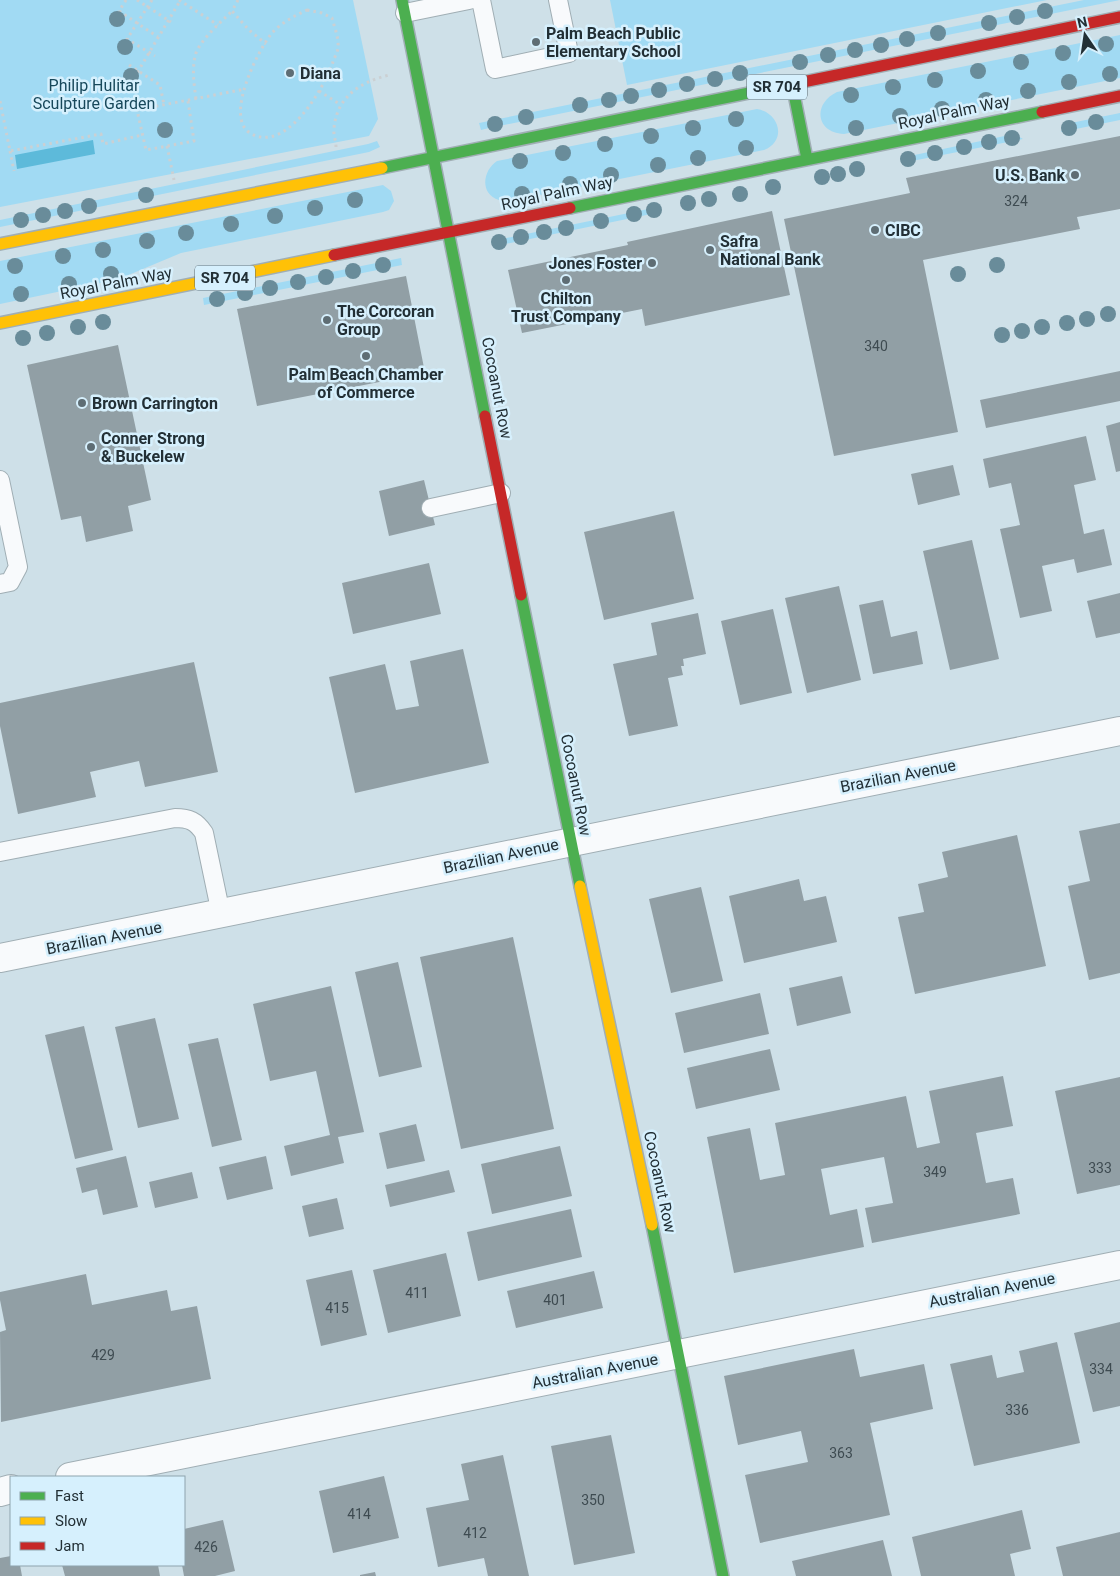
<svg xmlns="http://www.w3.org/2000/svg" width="1120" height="1576" font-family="Roboto,sans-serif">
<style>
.green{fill:#a1daf3}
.water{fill:#5dbada}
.building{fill:#919fa5}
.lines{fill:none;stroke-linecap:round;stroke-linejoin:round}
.lane-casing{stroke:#a0aeb4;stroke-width:20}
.street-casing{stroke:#a0aeb4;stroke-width:30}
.fast-casing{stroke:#a0aeb4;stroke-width:14}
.slow-casing{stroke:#a0aeb4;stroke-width:14}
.jam-casing{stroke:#a0aeb4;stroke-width:14}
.path{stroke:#cbd0d3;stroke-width:3;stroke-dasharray:2.5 4;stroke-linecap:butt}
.lane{stroke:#f8fafc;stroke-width:18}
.street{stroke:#f8fafc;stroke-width:28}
.fast{stroke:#4caf50;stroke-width:11}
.slow{stroke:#ffc107;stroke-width:11}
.jam{stroke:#c62828;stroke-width:11}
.tree{fill:#698c9a}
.poi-dot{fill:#5e6d74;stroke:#d6f0fd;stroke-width:2}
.labels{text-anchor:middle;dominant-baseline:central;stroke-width:5;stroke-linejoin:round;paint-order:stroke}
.number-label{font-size:14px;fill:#3e4b51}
.shield{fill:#d6f0fd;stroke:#586971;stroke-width:1}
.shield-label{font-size:15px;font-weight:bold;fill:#222f35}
.poi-label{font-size:16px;font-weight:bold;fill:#222f35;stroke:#d6f0fd;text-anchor:start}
.park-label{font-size:16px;fill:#17485b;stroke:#d6f0fd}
.street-label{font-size:16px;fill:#222f35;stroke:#d6f0fd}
</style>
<rect width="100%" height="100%" fill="#cee0e8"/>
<path class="green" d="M0,0H353L378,119L369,136L0,207Z
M610,0H1047L627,85Z
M1084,0H1120L489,128L481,130L479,123Z
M1120,35V78L844,134C816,133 812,104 837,92Z
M757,109C780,113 787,141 764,150L515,200C510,201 504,202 499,200C479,194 483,170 497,161Z
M1120,113V120L1061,132L1066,124Z
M1014,134L1023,139L902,163L905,157Z
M377,141L380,147L369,152L0,227V220L368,144Z
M383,185L391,191L394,201L389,210L383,212L181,253L119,279L0,304V261Z
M658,207L661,212L496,246L492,241Z
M401,258L402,265L204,305L203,298Z"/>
<path class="water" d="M93,140L95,154L17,169L15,155Z"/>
<path class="building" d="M1120,136V209L1077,217L1080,229L923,260L958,432L834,456L784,219L910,193L906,178Z
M772,211L790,295L645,326L642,309L522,333L508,270L628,245L627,242Z
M406,276L425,373L257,406L237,309Z
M118,345L151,500L128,506L133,531L86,542L81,516L61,520L27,365Z
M1120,371V401L986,428L980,400Z
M1120,422V471L1116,472L1106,426Z
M1086,436L1096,480L1074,485L1084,534L1104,529L1112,565L1077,573L1074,559L1042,566L1052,611L1020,618L1000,529L1020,525L1011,483L989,488L983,459Z
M953,465L960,495L918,505L911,474Z
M424,480L435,525L389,536L379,491Z
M674,511L694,599L604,620L584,532Z
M972,540L999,659L950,670L923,551Z
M429,563L441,614L353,634L342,583Z
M839,586L861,680L807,693L785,598Z
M1120,593V633L1096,638L1087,601Z
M883,600L891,637L917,631L923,664L873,674L859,605Z
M773,609L792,693L740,705L721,621Z
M698,613L706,654L683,659L684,666H681L683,675L668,678L678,726L629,736L613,664L657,655L651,623Z
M463,649L489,763L355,793L329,677L385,664L396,710L419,706L410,661Z
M194,662L218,772L145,787L139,761L90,772L96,797L18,814L0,726V703Z
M1120,823V973L1089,980L1068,886L1090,881L1079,831Z
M1017,835L1046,966L915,994L898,917L924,912L918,884L948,877L942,852Z
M799,879L804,901L826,896L837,942L744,963L729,896Z
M701,887L723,981L671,993L649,899Z
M513,937L554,1129L461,1149L420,957Z
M398,962L422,1067L379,1077L355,972Z
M842,976L851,1013L797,1026L789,988Z
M331,986L364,1132L338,1137L344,1163L291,1176L284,1146L330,1135L316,1071L270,1081L253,1004Z
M760,993L769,1034L684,1053L675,1013Z
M155,1018L179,1119L138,1128L115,1027Z
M84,1026L113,1150L75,1159L45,1035Z
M218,1038L242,1140L212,1147L188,1044Z
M770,1049L780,1090L696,1109L687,1068Z
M1003,1076L1013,1126L976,1133L986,1183L1013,1178L1020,1214L872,1243L865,1208L893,1203L884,1157L821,1169L830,1215L857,1209L864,1247L734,1273L707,1137L750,1128L760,1180L785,1175L775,1123L906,1096L917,1148L940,1143L929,1091Z
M1120,1077V1185L1077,1194L1055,1091Z
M416,1124L425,1161L387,1169L379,1133Z
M560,1146L572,1196L492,1214L481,1164Z
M126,1156L138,1207L103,1215L97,1189L82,1193L76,1168Z
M266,1156L273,1189L227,1200L219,1167Z
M449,1170L455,1192L390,1207L385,1185Z
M192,1172L198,1198L155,1208L149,1182Z
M337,1198L344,1229L309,1237L302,1206Z
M571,1209L582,1257L478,1281L467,1232Z
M446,1253L461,1316L388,1333L373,1270Z
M352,1270L367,1335L321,1346L306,1280Z
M594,1271L603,1308L516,1328L507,1291Z
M86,1274L92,1305L167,1290L171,1311L197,1306L211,1379L1,1422L0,1332L6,1330L0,1300V1292Z
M1120,1322V1406L1093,1412L1074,1333Z
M1057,1342L1080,1443L974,1466L950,1364L992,1355L997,1378L1024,1372L1019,1351Z
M854,1349L860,1377L924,1364L933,1409L870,1423L890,1515L760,1543L745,1475L808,1462L801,1431L738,1445L724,1376Z
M611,1435L635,1553L574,1565L551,1446Z
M503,1455L529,1576H488L484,1558L438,1567L426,1508L469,1500L461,1464Z
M384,1476L399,1538L333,1553L319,1491Z
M1022,1510L1031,1549L1010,1554L1015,1576H921L912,1537Z
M223,1520L235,1571L215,1576H184L182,1565H184V1529Z
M1120,1532V1576H1063L1056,1547Z
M883,1540L892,1576H796L792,1561Z
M11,1556V1565H20L22,1576H0V1558Z
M62,1565H158L160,1576H65Z
M375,1572L376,1576H360V1575Z"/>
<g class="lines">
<defs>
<path id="lane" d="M481,0L495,69L569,53L558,0
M405,13L469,0
M0,480L18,567L10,582L0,584
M431,508L501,493
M0,852L175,818C189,818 196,821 204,833L221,914"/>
<path id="street" d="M0,958L1120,731
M70,1477L1120,1265
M0,1492L11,1489"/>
<path id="fast" d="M402,0L485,416
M792,84L807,159
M382,168L798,83
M570,208L1042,112
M521,595L580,886
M652,1225L723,1576"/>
<path id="slow" d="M0,244L382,168
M0,323L334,255
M580,886L652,1225"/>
<path id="jam" d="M798,83L1120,17
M1042,112L1120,96
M334,255L570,208
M485,416L521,595"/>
</defs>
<use href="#lane" class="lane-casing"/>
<use href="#street" class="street-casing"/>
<use href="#fast" class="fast-casing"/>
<use href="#slow" class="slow-casing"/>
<use href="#jam" class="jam-casing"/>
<path class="path" d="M126,0L119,11L158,37
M137,0L171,22
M152,0L127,39L155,56
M179,0L218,25
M238,0L232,11L249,30L266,44
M307,10L322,13L332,18C334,26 339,38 338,47C338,52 334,58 333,62C324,88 286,155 250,133C224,117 258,50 272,33C281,23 294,16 307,10Z
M129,65L160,85L164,105
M134,78L180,1
M319,91L341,105
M196,99C194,84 192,71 195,56C198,42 222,21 232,11
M0,101L10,151L101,134L103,144L142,135
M188,101L194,141L146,150L137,110L245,89
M167,146L174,180
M336,147C336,141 333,134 334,128C337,96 361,82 389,75
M10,151L14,171"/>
<use href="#lane" class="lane"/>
<use href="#street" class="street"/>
<use href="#fast" class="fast"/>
<use href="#slow" class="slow"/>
<use href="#jam" class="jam"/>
</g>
<g class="tree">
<circle cx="1045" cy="11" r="8"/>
<circle cx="1017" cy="17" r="8"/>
<circle cx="117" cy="19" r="8"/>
<circle cx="989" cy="23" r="8"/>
<circle cx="938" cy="33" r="8"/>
<circle cx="907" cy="39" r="8"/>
<circle cx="1106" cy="44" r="8"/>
<circle cx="881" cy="45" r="8"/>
<circle cx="125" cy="47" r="8"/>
<circle cx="855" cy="50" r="8"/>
<circle cx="1063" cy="53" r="8"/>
<circle cx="828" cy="55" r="8"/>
<circle cx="800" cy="62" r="8"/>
<circle cx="1021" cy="62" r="8"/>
<circle cx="978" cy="71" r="8"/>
<circle cx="740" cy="73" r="8"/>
<circle cx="1110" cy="74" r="8"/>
<circle cx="131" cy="76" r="8"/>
<circle cx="715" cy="79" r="8"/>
<circle cx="935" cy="80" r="8"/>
<circle cx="1069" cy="82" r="8"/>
<circle cx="687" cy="84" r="8"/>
<circle cx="893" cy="87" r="8"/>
<circle cx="659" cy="90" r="8"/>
<circle cx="1028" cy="91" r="8"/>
<circle cx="851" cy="95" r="8"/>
<circle cx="631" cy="96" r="8"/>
<circle cx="609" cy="100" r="8"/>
<circle cx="986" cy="100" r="8"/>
<circle cx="580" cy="105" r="8"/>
<circle cx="942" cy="109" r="8"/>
<circle cx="900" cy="116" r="8"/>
<circle cx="526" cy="117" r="8"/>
<circle cx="736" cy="119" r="8"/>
<circle cx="1096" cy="122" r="8"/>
<circle cx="495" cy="124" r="8"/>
<circle cx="693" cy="128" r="8"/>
<circle cx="856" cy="128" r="8"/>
<circle cx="1069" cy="128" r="8"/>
<circle cx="165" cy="130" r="8"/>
<circle cx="651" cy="136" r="8"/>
<circle cx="1012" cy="138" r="8"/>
<circle cx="989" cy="142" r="8"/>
<circle cx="605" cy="144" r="8"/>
<circle cx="964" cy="147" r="8"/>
<circle cx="746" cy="148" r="8"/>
<circle cx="563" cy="153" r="8"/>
<circle cx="935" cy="153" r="8"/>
<circle cx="698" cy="158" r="8"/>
<circle cx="908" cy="159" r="8"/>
<circle cx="520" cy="161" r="8"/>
<circle cx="658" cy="165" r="8"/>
<circle cx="857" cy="169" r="8"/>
<circle cx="838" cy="174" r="8"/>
<circle cx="611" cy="175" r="8"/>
<circle cx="822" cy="177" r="8"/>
<circle cx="570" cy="184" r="8"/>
<circle cx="773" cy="187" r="8"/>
<circle cx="522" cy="194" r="8"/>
<circle cx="740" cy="194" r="8"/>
<circle cx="146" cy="195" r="8"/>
<circle cx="709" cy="199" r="8"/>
<circle cx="355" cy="200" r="8"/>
<circle cx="688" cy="203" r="8"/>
<circle cx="89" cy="206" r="8"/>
<circle cx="315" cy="208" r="8"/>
<circle cx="654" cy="210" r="8"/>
<circle cx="65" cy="211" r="8"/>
<circle cx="634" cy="214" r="8"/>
<circle cx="43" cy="215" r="8"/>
<circle cx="275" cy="216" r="8"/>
<circle cx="21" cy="220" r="8"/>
<circle cx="601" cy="221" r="8"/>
<circle cx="231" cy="224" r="8"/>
<circle cx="566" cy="228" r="8"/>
<circle cx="544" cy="232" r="8"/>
<circle cx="186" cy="233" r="8"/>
<circle cx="521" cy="237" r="8"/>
<circle cx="147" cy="241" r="8"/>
<circle cx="499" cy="242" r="8"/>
<circle cx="103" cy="250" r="8"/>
<circle cx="63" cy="256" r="8"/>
<circle cx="383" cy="265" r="8"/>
<circle cx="997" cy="265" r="8"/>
<circle cx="15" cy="266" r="8"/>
<circle cx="353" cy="271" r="8"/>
<circle cx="111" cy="274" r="8"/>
<circle cx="958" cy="274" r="8"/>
<circle cx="326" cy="277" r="8"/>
<circle cx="298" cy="282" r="8"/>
<circle cx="69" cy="284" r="8"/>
<circle cx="270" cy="288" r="8"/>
<circle cx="245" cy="293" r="8"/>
<circle cx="21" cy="294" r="8"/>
<circle cx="217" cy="299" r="8"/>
<circle cx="1108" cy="314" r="8"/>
<circle cx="1087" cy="319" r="8"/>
<circle cx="103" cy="322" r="8"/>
<circle cx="1067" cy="323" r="8"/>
<circle cx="78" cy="327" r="8"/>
<circle cx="1042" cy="327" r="8"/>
<circle cx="1022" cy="331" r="8"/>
<circle cx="47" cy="333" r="8"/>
<circle cx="1002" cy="335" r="8"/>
<circle cx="23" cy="338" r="8"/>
</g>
<g class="poi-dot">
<circle cx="536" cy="42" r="5"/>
<circle cx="290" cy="73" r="5"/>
<circle cx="1075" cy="175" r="5"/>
<circle cx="875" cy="230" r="5"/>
<circle cx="710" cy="250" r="5"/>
<circle cx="652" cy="263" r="5"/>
<circle cx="566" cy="280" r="5"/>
<circle cx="327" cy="320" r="5"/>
<circle cx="366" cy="356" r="5"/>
<circle cx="82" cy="403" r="5"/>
<circle cx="91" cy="447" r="5"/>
</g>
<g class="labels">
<g class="number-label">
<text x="1016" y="201">324</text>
<text x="876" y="346">340</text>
<text x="1100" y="1168">333</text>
<text x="935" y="1172">349</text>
<text x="417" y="1293">411</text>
<text x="555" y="1300">401</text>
<text x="337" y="1308">415</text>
<text x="103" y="1355">429</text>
<text x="1101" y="1369">334</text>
<text x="1017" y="1410">336</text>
<text x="841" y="1453">363</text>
<text x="593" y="1500">350</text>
<text x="359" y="1514">414</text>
<text x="475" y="1533">412</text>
<text x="206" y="1547">426</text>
</g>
<g class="shield">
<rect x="747" y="74.5" width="60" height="25" rx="4"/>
<rect x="195" y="265.5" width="60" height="25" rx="4"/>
</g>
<g class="shield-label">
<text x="777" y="87">SR 704</text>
<text x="225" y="278">SR 704</text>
</g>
<g class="poi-label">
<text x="546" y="33">Palm Beach Public<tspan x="546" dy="18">Elementary School</tspan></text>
<text x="300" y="73">Diana</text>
<text x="1065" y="175" text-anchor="end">U.S. Bank</text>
<text x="885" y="230">CIBC</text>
<text x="720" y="241">Safra<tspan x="720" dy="18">National Bank</tspan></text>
<text x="642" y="263" text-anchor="end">Jones Foster</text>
<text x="566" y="298" text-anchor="middle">Chilton<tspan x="566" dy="18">Trust Company</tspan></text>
<text x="337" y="311">The Corcoran<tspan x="337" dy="18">Group</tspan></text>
<text x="366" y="374" text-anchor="middle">Palm Beach Chamber<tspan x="366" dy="18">of Commerce</tspan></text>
<text x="92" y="403">Brown Carrington</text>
<text x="101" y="438">Conner Strong<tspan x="101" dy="18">&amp; Buckelew</tspan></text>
</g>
<g class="park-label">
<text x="94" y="85">Philip Hulitar<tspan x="94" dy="18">Sculpture Garden</tspan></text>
</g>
<g class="street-label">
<text transform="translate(954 112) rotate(-12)">Royal Palm Way</text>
<text transform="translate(557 193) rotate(-12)">Royal Palm Way</text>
<text transform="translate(116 283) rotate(-11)">Royal Palm Way</text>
<text transform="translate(497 388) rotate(79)">Cocoanut Row</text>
<text transform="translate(898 776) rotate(-11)">Brazilian Avenue</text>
<text transform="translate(576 785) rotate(79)">Cocoanut Row</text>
<text transform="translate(501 856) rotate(-12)">Brazilian Avenue</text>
<text transform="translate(104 938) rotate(-11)">Brazilian Avenue</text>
<text transform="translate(660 1182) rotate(78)">Cocoanut Row</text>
<text transform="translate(992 1290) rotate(-11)">Australian Avenue</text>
<text transform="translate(595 1371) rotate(-11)">Australian Avenue</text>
</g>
</g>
<rect x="10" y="1476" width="175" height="90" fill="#d6f0fd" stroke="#8ea3ad"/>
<rect x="20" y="1492" width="25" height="8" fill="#4caf50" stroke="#8ea3ad"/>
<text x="55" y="1501" font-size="15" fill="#222f35">Fast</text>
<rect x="20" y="1517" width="25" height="8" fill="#ffc107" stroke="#8ea3ad"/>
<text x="55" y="1526" font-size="15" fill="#222f35">Slow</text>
<rect x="20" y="1542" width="25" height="8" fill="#c62828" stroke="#8ea3ad"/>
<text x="55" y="1551" font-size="15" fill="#222f35">Jam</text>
<g transform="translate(1085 35) rotate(347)" stroke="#d6f0fd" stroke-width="4" paint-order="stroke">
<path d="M0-4L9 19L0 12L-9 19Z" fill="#222f35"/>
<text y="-8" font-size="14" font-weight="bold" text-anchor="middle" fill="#222f35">N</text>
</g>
</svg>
